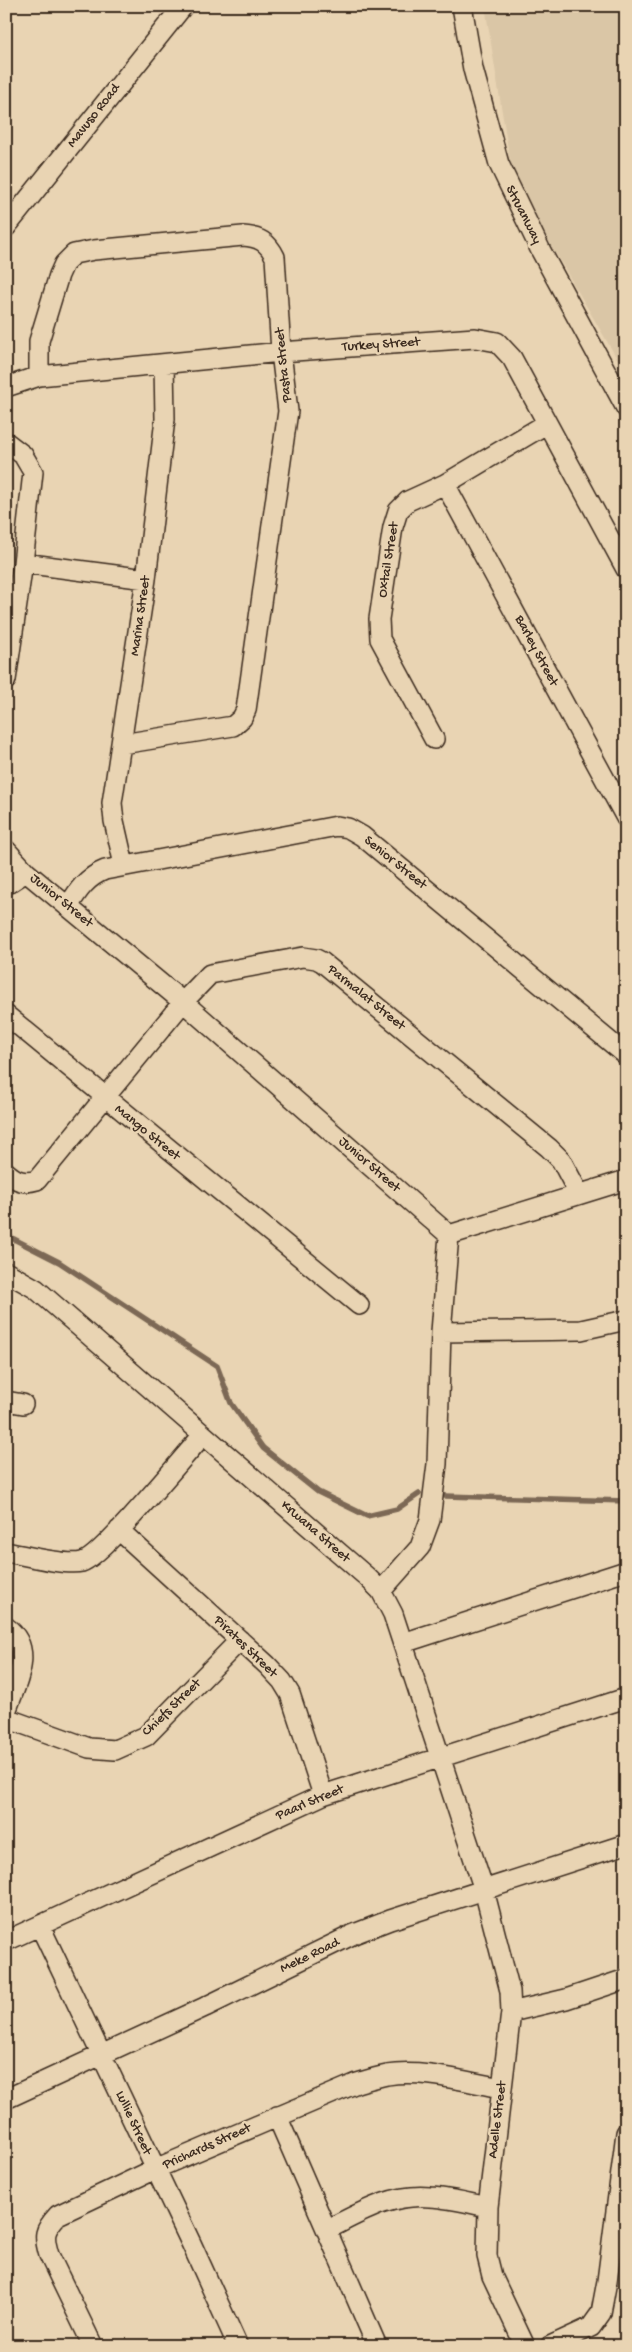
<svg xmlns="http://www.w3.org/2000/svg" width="632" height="2352" font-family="'Gochi Hand',sans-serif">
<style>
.built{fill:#dac6a6}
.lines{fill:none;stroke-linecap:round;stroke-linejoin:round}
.stream{stroke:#7b6854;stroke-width:5.5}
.minor-casing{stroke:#3b2a1e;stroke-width:22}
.minor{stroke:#e9d4b3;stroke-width:19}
.labels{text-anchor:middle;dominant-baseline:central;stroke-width:5;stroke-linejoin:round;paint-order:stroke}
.street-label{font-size:14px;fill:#3b2a1e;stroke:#e9d4b3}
</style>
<rect width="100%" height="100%" fill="#e9d4b3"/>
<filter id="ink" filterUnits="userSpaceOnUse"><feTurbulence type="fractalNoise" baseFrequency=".02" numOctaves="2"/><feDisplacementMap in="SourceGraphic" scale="10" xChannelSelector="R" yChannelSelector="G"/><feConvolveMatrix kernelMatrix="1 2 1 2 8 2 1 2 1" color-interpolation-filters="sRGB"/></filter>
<g filter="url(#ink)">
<path class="built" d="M485,6H626V374L513,180Z"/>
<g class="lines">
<path class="stream" d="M6,1235L59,1262L217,1366L231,1403L263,1448L318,1492L367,1516L397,1509L419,1494
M445,1496L626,1501"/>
<defs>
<path id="minor" d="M462,6L473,69L499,164L541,251L626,408
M6,227L183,6
M39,376V341L59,275L64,264L74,254L94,250L243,236C259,237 268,242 275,257L281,352L288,411L246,710L242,718L233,726L122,744
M6,387L39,376L281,352L475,338L497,342L512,358L626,569
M6,442L23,455L33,472L23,563L6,680
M445,484L626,818
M23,563L146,579
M434,739L380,639L379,619L393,527L398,511L408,501L445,484L546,424
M6,850L26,872L183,1002L449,1235L441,1332L437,1464L430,1520L420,1547L381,1591
M124,865L114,821L112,803L146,579L165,419L164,364
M6,885L26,872
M68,907C78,890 87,877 105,870L337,826L348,828L362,836L626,1055
M6,1015L359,1305
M6,1172C16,1181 24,1184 37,1180L183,1002L210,974L303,957L316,959L322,962L549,1148L561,1160L579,1194
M449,1235L626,1180
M6,1272L36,1289L367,1577L381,1591L393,1614L484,1890L510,1991L511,2012L488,2207L487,2256L492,2276L525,2346
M441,1332L581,1330L626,1320
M6,1401L23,1404
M119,1530L267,1665L282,1681L290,1694L323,1795
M6,1552C24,1555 65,1566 82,1562C102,1557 184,1456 203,1435
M6,1627C36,1649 16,1683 6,1712
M403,1643L626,1571
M6,1718L89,1748L115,1750L146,1736L240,1640
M40,1926L191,2243L238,2346
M6,1941L323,1795L626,1698
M511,2012L566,1999L626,1979
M6,2099L205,2007L354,1934L390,1920L626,1844
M277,2116L377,2346
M328,2229C360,2213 392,2193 430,2197C449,2198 469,2203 488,2207
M93,2346L49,2255C43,2235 44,2230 58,2215L155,2169L357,2083C367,2080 377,2077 387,2075C424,2069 465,2082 502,2088
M550,2346L591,2327L601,2313L607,2281L626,2133"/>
</defs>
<use href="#minor" class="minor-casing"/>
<use href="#minor" class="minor"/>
</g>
</g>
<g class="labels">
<g class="street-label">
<text transform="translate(94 116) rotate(-52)">Mavuso Road</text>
<text transform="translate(523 215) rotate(63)">Struanway</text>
<text transform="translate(381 345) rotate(-4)">Turkey Street</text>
<text transform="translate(284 365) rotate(-96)">Pasta Street</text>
<text transform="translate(389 560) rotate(-81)">Oxtail Street</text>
<text transform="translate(141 616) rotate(-82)">Marina Street</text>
<text transform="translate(536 651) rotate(62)">Barley Street</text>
<text transform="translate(395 863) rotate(39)">Senior Street</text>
<text transform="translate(61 901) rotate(39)">Junior Street</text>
<text transform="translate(366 998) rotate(39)">Parmalat Street</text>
<text transform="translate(147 1133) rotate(39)">Mango Street</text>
<text transform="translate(369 1165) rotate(41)">Junior Street</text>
<text transform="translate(315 1532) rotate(41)">Krwana Street</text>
<text transform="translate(245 1647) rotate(44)">Pirates Street</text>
<text transform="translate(172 1708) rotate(-44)">Chiefs Street</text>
<text transform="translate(310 1803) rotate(-23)">Paarl Street</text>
<text transform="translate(310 1956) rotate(-26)">Meke Road</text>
<text transform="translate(498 2120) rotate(-83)">Adelle Street</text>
<text transform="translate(133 2123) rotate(65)">Lullie Street</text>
<text transform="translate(207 2147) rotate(-24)">Prichards Street</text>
</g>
</g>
<rect width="632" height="2352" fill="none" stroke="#e9d4b3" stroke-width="25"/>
<rect x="12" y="12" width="607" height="2327" fill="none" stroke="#3b2a1e" stroke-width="2" filter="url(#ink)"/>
</svg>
